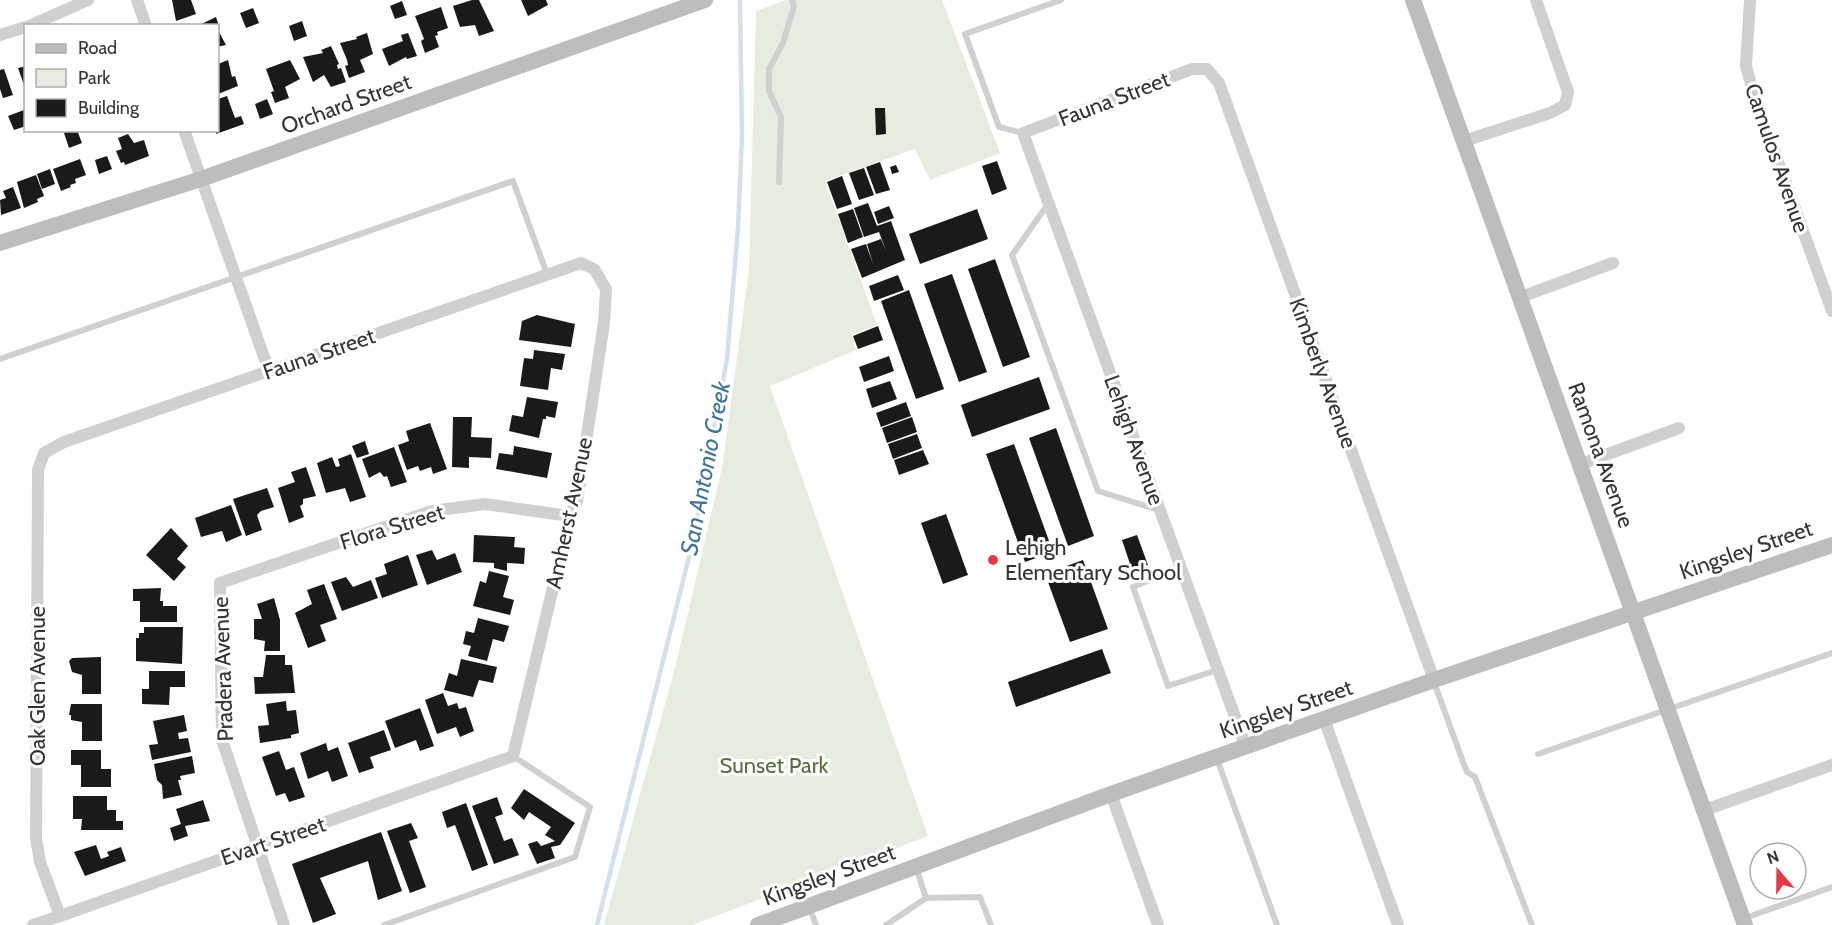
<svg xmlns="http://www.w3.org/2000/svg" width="1832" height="925" font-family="Cabin,sans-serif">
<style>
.green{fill:#e6ecdf}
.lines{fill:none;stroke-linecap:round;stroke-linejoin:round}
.stream{stroke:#cfe2ee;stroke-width:4.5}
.building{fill:#1a1a1a}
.lane{stroke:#d0d0d0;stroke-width:6}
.street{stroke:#d0d0d0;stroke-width:12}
.secondary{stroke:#bdbdbd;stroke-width:16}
.poi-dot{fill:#e63946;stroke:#fff;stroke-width:2}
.labels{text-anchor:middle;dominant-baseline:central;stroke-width:6;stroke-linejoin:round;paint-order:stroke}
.street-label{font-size:22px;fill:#333;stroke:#fff}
.poi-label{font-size:22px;fill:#333;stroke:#fff;text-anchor:start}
.park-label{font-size:22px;fill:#56703f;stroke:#fff}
.water-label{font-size:24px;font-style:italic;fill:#3f7597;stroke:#fff}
</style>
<rect width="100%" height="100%" fill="#fff"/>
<path class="green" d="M786,0H942L1000,153L930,180L915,149L825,181L877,325L852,335L856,350L770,386L928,836L692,925H604L675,668L722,468L749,270L756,11Z"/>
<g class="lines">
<path class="stream" d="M597,925L692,545L727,359L738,228L742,137L740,0"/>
</g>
<path class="building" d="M172,0H191L196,14L176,21Z
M472,0H479L494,31L479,36L475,25L460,27L453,6Z
M521,0H546L548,5L528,16Z
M402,1L407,15L395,19L390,6Z
M441,7L448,28L437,32L438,35L435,36L439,47L425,53L421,41L424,39L415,16Z
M253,8L259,23L246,28L240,13Z
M216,17L220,29L218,30V26H197Z
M302,21L307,36L294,41L289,26Z
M218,30L226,45L221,46L218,47Z
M367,33L373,54L360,60L365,72L349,78L345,66L348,65L347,60L340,43L357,39L356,37Z
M408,33L417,56L407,59L406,57L389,66L382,49L403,41L401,35Z
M331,46L339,64L337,65L338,69L341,68L346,82L331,87L324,75L313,82L303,57L323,53L321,50Z
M228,60L232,77L235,76L238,86L218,94V64Z
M290,60L300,79L285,87L289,98L275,103L271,92L274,91L266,69Z
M26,66V88H25L18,68Z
M4,69L13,95L3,98L0,89V70Z
M227,96L235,118L241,116L244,124L216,134L218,99Z
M267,99L273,114L260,119L255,104Z
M875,108H885L886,134L876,135Z
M24,110L26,126L14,130L8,116Z
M72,130H77L82,143L69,148L64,133Z
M128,134L134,143L144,140L149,156L125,165L124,162L121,163L116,151L122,149L118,138Z
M107,156L112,169L99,174L95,160Z
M80,159L86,175L75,179L76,183L70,185L71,187L61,191L53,169Z
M997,161L1007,189L992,195L982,166Z
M880,162L890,190L876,194L866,167Z
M896,165L899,172L892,174L890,167Z
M864,168L874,195L859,200L849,173Z
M50,169L55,184L42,189L37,174Z
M36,175L44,196L37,199L38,202L24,208L17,182Z
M842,176L852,204L837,209L827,182Z
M13,187L21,208L1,215L0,200L6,198L3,191Z
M868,203L877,226L891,221L905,260L862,278L851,249L866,244L873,264L867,244L881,239L886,251L879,232L864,237L854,208Z
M889,206L894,218L878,224L874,212Z
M853,209L863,237L848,243L838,214Z
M977,209L988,239L920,264L909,234Z
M995,259L1030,357L1003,367L968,269Z
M952,274L987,372L959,382L924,284Z
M898,275L904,290L874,301L869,286Z
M909,290L944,389L916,399L881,301Z
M537,315L575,324L571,347L519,340L522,321Z
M878,326L883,340L858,349L853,336Z
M534,350L565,354L562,370L551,368L548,390L520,386L524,358L533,359Z
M889,356L894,371L864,382L859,367Z
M1039,377L1050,409L972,437L961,405Z
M890,381L897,399L872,408L866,389Z
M527,397L558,402L555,418L546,416V419H543L539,438L509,431L512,415L523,417Z
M906,402L911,416L881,427L876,413Z
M453,417H472L471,437L492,438L491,458L469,457V468L452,467Z
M912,417L917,432L887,443L882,428Z
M430,423L447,469L433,474L431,467L420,471L418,466L407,470L398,445L409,441L406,431Z
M1056,428L1094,536L1068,546L1029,438Z
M917,434L922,448L893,459L888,444Z
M365,441L369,454L357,458L352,446Z
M1014,444L1053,552L1025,562L986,454Z
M514,446L552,453L547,478L496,469L499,453L513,455Z
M394,447L407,482L391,487L387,476L384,477L380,472L369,478L362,459Z
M923,450L929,464L899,475L894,460Z
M351,454L366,497L350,502L345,488L326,493L317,463L332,457L336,467L340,466L338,459Z
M306,467L316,496L303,499V504L300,506L304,517L289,523L278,488L295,482L291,472Z
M267,488L274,507L261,511L257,515L262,530L246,536L233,499Z
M231,505L242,535L226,542L222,531L201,537L195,518Z
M946,514L968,575L943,584L921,523Z
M171,528L188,546L177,559L186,567L174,581L146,555Z
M474,535L515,537L514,547L525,548L524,564L507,563V571L494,568V563L473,562Z
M1137,535L1148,565L1132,570L1122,540Z
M432,550L437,560L455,553L462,572L427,585L416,555Z
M408,555L418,585L382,598L375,578L387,574L384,564Z
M1083,560L1108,629L1070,642L1045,574Z
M489,571L509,576L503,597L514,600L510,615L473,606L480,581L486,583Z
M346,577L353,587L371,580L378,598L342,611L331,582Z
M324,584L337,619L320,625L326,641L308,648L295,613L312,604L307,590Z
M161,588L160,601H163V606H177V622H140V601H133V589Z
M274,598L280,620V651H264L265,641L254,639V619H262L257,604Z
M478,618L509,626L504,642L493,639L487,661L468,656L471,646L463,644L466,631L474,633Z
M144,627H183L182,664L136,661V638H139V633H144Z
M1102,649L1111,673L1016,707L1008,682Z
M266,655H285V665H292L295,693L255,694L254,677H263Z
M101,657V694H82V675L72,672L69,661L72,658Z
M461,659L497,667L493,683L479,680L473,697L444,690L449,673L457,676Z
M149,671H185V687H170L169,705L142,704V689H149Z
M443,693L448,706L457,703L459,709L466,707L474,731L460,737L456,727L437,734L425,700Z
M286,701L287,711L296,710L299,733L291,735V738L260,743L258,726L269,725L266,704Z
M71,704H102V741H82V722L71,720V715H69Z
M420,708L434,746L420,751L416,740L395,748L385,721Z
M184,715L187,731L178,733L179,739L188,738L191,752L152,760L149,745L158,744L153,721Z
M384,730L391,750L370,757L374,768L359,773L348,743Z
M326,743L328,751L338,747L348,776L332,782L328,771L308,779L300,753Z
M71,750H101V769H111V787H81V765H71Z
M279,751L286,770L294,767L305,797L289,802L285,793L276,796L262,757Z
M192,756L195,773L180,776L181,780H178L182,795L163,799L162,785L157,780L154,764Z
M524,789L575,823L560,845L551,847L555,858L537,864L528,844L537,841L541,846L555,841L545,835L551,827L529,812L524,820L511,808Z
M73,796H107V810H116V821H123V830H81L82,819H73Z
M497,797L503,814L495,817L504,841L512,838L519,855L494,864L472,806Z
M203,800L210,821L185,826L188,836L174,841L170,828L181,824L176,809Z
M466,803L488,865L472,871L455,825L447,828L442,812Z
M411,823L418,838L409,841L426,887L410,893L387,831Z
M381,832L402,891L378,900L368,861L320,878L336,914L313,923L292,864Z
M96,845L101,859L109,856L107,852L121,847L126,861L85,876L74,852Z"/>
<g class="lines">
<path class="lane" d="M1023,133L999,127L965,34L1061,0
M779,182L781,117L769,91V69L783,43L794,6L792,0
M1048,204L1012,255L1098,491L1159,510
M0,359L513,181L547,274
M1181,567L1133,587L1168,686L1217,670
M1434,682L1463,762L1467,772L1475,777L1532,925
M1538,754L1832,653
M1217,759L1277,925
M926,898L980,897L991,925
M810,909L816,925
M1745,918L1832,887
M384,925L575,857L590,807L513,756
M886,925L926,898L916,867"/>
<path class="street" d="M137,0L146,26
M1750,0L1746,66L1755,98L1832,311
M29,26L88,0
M0,35L26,27
M184,130L269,371
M1464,141L1550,113L1565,105L1568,92L1536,0
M1521,297L1613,263
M1581,464L1679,428
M1324,719L1398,925
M1246,747L1023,133L1192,69H1207L1219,83L1434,680
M1111,794L1158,925
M1702,811L1832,765
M33,925L60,916L513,756L570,516L577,501L604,323L606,289L594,269L581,263L64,442L44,453L38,470L36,838L40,862L60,916
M284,925L222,740L220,583L432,511L485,504L570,516"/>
<path class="secondary" d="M1413,0L1745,925
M0,243L201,179L705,0
M758,925L1111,794L1434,680L1832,545"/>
</g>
<circle class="poi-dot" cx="993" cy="560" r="6"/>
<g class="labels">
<g class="street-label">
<text transform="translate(1114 99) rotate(-21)">Fauna Street</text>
<text transform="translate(346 104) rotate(-20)">Orchard Street</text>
<text transform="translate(1777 158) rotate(71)">Camulos Avenue</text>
<text transform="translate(319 354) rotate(-19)">Fauna Street</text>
<text transform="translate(1323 373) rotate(70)">Kimberly Avenue</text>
<text transform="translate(1134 440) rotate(70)">Lehigh Avenue</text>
<text transform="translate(1601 455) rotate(70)">Ramona Avenue</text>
<text transform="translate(569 513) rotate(-78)">Amherst Avenue</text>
<text transform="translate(392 527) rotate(-17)">Flora Street</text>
<text transform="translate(1746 550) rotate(-19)">Kingsley Street</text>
<text transform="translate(223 669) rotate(-92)">Pradera Avenue</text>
<text transform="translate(37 686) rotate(-90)">Oak Glen Avenue</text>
<text transform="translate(1286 709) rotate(-19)">Kingsley Street</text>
<text transform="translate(273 841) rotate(-19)">Evart Street</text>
<text transform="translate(829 875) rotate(-20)">Kingsley Street</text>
</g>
<g class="poi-label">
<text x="1005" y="547">Lehigh<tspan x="1005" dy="25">Elementary School</tspan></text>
</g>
<g class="park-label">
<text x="774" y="765">Sunset Park</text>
</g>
<g class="water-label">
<text transform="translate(705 468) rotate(-79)">San Antonio Creek</text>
</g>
</g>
<rect x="24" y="24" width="195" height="108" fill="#ffffff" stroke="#adadad" stroke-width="1.5"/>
<rect x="36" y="44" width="30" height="9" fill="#bdbdbd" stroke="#adadad" stroke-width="1.5"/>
<text x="78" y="54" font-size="18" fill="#333333">Road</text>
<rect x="36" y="69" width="30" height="18" fill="#e6ecdf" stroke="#adadad" stroke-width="1.5"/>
<text x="78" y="84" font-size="18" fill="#333333">Park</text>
<rect x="36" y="99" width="30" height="18" fill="#1a1a1a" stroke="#adadad" stroke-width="1.5"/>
<text x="78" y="114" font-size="18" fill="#333333">Building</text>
<g transform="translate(1778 871) rotate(340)"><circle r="28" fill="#ffffff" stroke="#adadad" stroke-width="1.5"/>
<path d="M0-4.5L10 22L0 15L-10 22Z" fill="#e63946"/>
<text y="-9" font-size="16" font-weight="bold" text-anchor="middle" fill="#333333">N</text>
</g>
</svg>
